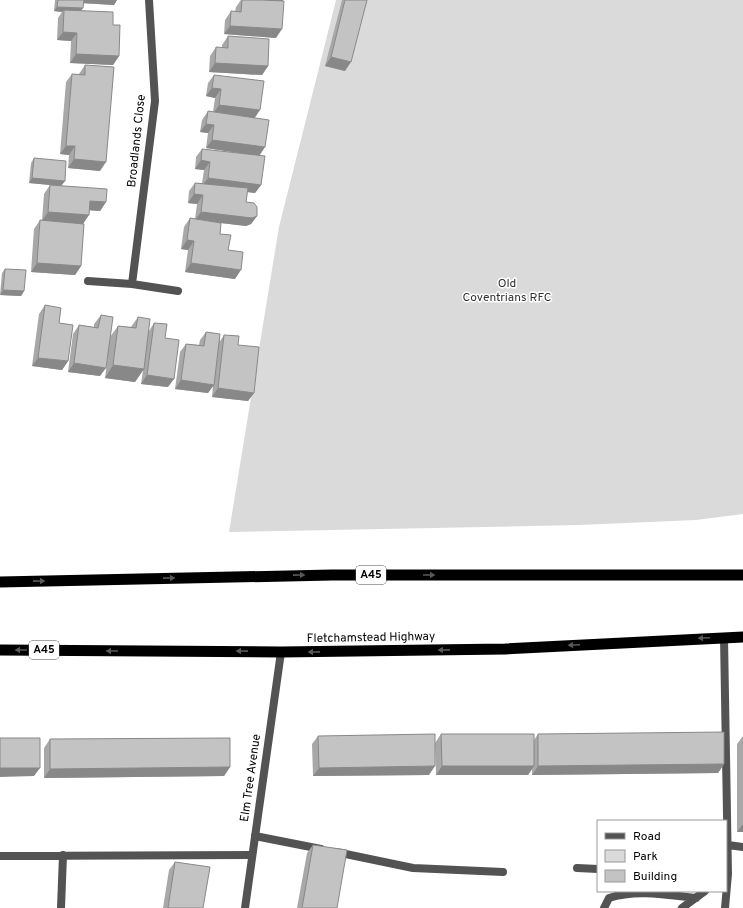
<svg xmlns="http://www.w3.org/2000/svg" width="743" height="908" font-family="Overpass,sans-serif">
<style>
.green{fill:#dadada}
.lines{fill:none;stroke-linecap:round;stroke-linejoin:round}
.service{stroke:#535353;stroke-width:8}
.minor{stroke:#535353;stroke-width:8}
.trunk{stroke:#000;stroke-width:11}
.wall{fill:#a8a8a8}
.shaded-wall{fill:#888}
.building{fill:#c3c3c3;stroke:#888}
.oneway{fill:#595959}
.labels{text-anchor:middle;dominant-baseline:central;stroke-width:3;stroke-linejoin:round;paint-order:stroke}
.shield{fill:#fff;stroke:#4c4c4c;stroke-width:1}
.shield-label{font-size:11px;font-weight:bold;fill:#000}
.street-label{font-size:12px;fill:#000;stroke:#fff}
.park-label{font-size:12px;fill:#313131;stroke:#fff}
</style>
<rect width="100%" height="100%" fill="#fff"/>
<path class="green" d="M336,0H743V514L696,520L579,525L229,532L279,227Z"/>
<g class="lines">
<path class="service" d="M724,637L728,874L725,908
M255,836L321,849
M728,845L743,847
M336,852L413,868L503,872
M0,856L252,855
M577,868L598,869
M61,908L63,855
M604,908L609,898C636,889 668,895 696,898
M682,908L705,891"/>
<path class="minor" d="M88,281L132,284L178,291
M132,284L155,101L149,0
M245,908L281,652"/>
<path class="trunk" d="M0,582L332,575H743
M0,650L281,652L505,649L743,637"/>
</g>
<path class="wall" d="M55,0H117L114,5L83,3V8L81,10L113,25L119,56L113,65L70,63L71,41L57,40L58,18L62,12L54,11Z
M241,0H283V1L276,38L224,34L225,20L231,11L235,12L236,7Z
M342,0H367L345,71L325,66Z
M228,36L268,66L262,75L209,72L210,56L216,47L222,48V45Z
M85,65L100,171L68,168L69,155L60,154L66,82L72,74H79Z
M214,75L255,118L265,147L259,156L206,148L208,133L200,132L202,120L208,111L213,112L215,98L206,96L208,83Z
M202,149L261,185L255,193L247,192L246,202L257,216L251,224L246,226L221,223L220,234L228,250L235,279L185,272L188,250L181,249L184,227L190,218L195,219L197,204L188,203L189,191L195,183H202L204,170L195,169L196,157Z
M34,158L65,181L61,186L29,183L31,163Z
M50,185L106,202L100,211L89,210L83,224L81,266L75,275L31,272L34,229L40,220L42,221L44,194Z
M5,269L24,291L21,296L0,295L2,273Z
M45,305L59,323L68,361L62,370L32,366L39,314Z
M101,315L110,337L118,326L131,327L138,317L149,331L154,323L165,338L168,387L141,384L143,370L135,382L105,378L108,355L100,376L68,372L73,334L79,325L94,327V324Z
M206,332L220,341L224,335L238,345L254,393L248,401L212,397L213,385L208,393L175,389L180,352L186,344L199,345L200,340Z
M441,734L534,740L538,734L724,764L718,773L532,775V769L528,775H436L435,743Z
M318,736L429,775L313,776L312,744Z
M743,736V832H737V744Z
M50,739L230,767L224,776L44,778V748Z
M313,845L337,908H297L307,853Z
M175,862L203,908H163L169,870Z"/>
<path class="shaded-wall" d="M83,0H117L114,5L80,3Z
M247,0H283L281,4Z
M57,7L83,8L80,12L64,10L62,12L54,11Z
M230,26L282,29L276,38L224,34Z
M63,32L77,33L71,41L57,40Z
M76,54L119,56L113,65L70,63Z
M331,57L351,62L345,71L325,66Z
M215,63L268,66L262,75L209,72Z
M212,88L221,89L215,98L206,96Z
M219,105L260,110L254,119L213,114Z
M206,124L214,125L208,133L200,132Z
M212,140L265,147L259,156L206,148Z
M66,146H75L69,155L60,154Z
M74,159L106,162L100,171L68,168Z
M201,160L210,162L204,170L195,169Z
M32,178L65,181L61,186L29,183Z
M208,178L261,185L255,193L202,186Z
M194,194L203,195L197,204L188,203Z
M90,201L106,202L100,211L84,210Z
M48,212L89,215L83,224L42,221Z
M201,212L257,216L251,224L246,226L195,220Z
M187,240L194,241L188,250L181,249Z
M37,263L81,266L75,275L31,272Z
M191,263L241,270L235,279L185,272Z
M3,290L24,291L21,296L0,295Z
M38,358L68,361L62,370L32,366Z
M74,363L106,368L100,376L68,372Z
M113,365L144,369L135,382L105,378Z
M147,375L174,379L168,387L141,384Z
M181,380L214,385L208,393L175,389Z
M218,388L254,393L248,401L212,397Z
M724,764L718,773L532,775L538,766Z
M435,766L429,775L313,776L319,768Z
M442,766H534L528,775H436Z
M230,767L224,776L44,778L50,769Z
M0,768H40L34,776L0,777Z
M743,824V832H737Z"/>
<path class="building" d="M58,0H84L83,8L57,7Z
M242,0H262L284,1L282,29L230,26L231,11L241,12Z
M345,0H367L351,62L331,57Z
M64,10L113,12V25H120L119,56L76,54L77,33L63,32Z
M228,36L269,39L268,66L215,63L216,47L228,48Z
M85,65L114,67L106,162L74,159L75,146H66L72,74L85,75Z
M214,75L264,81L260,110L219,105L221,89L212,88Z
M208,111L269,120L265,147L212,140L214,125L206,124Z
M202,149L265,156L261,185L208,178L210,162L201,160Z
M34,158L66,161L65,181L32,178Z
M195,183L248,188L246,202L254,203L257,207V216L252,218L201,212L203,195L194,194Z
M50,185L107,189L106,202L90,201L89,215L48,212Z
M190,218L221,223L220,234L231,235L228,250L243,252L241,270L191,263L194,241L187,240Z
M40,220L84,224L81,266L37,263Z
M5,269L26,270L24,291L3,290Z
M45,305L61,308L59,323L73,325L68,361L38,358Z
M101,315L113,317L106,368L74,363L79,325L98,328Z
M138,317L150,319L144,369L113,365L118,326L136,328Z
M154,323L167,324L165,338L179,340L174,379L147,375Z
M206,332L220,334L214,385L181,380L186,344L204,346Z
M224,335L239,336L238,345L259,347L254,393L218,388Z
M724,732V764L538,766V734Z
M435,734V766L319,768L318,736Z
M441,734H534V766H442Z
M0,738H40V768H0Z
M230,738V767L50,769V739Z
M313,845L347,850L337,908H302Z
M175,862L210,867L203,908H168Z"/>
<defs><path id="oneway-solid" d="M-6-.8H1V-3.2L6.5 0L1 3.2V.8H-6Z"/></defs>
<g class="oneway">
<use href="#oneway-solid" transform="translate(299 575) rotate(-1)"/>
<use href="#oneway-solid" transform="translate(429 575)"/>
<use href="#oneway-solid" transform="translate(169 578) rotate(-1)"/>
<use href="#oneway-solid" transform="translate(39 581) rotate(-1)"/>
<use href="#oneway-solid" transform="translate(704 638) rotate(177)"/>
<use href="#oneway-solid" transform="translate(574 645) rotate(177)"/>
<use href="#oneway-solid" transform="translate(21 650) rotate(-180)"/>
<use href="#oneway-solid" transform="translate(444 650) rotate(179)"/>
<use href="#oneway-solid" transform="translate(112 651) rotate(-180)"/>
<use href="#oneway-solid" transform="translate(242 651) rotate(-179)"/>
<use href="#oneway-solid" transform="translate(314 652) rotate(179)"/>
</g>
<g class="labels">
<g class="shield">
<rect x="356" y="566" width="30" height="18" rx="3"/>
<rect x="29" y="641" width="30" height="18" rx="3"/>
</g>
<g class="shield-label">
<text x="371" y="575">A45</text>
<text x="44" y="650">A45</text>
</g>
<g class="street-label">
<text transform="translate(137 141) rotate(-84)">Broadlands Close</text>
<text transform="translate(371 638) rotate(-1)">Fletchamstead Highway</text>
<text transform="translate(251 778) rotate(-82)">Elm Tree Avenue</text>
</g>
<g class="park-label">
<text x="507" y="284">Old<tspan x="507" dy="14">Coventrians RFC</tspan></text>
</g>
</g>
<rect x="597" y="820" width="130" height="72" fill="#ffffff" stroke="#999999"/>
<rect x="605" y="833" width="20" height="6" fill="#535353" stroke="#999999"/>
<text x="633" y="840" font-size="12" fill="#000000">Road</text>
<rect x="605" y="850" width="20" height="12" fill="#dadada" stroke="#999999"/>
<text x="633" y="860" font-size="12" fill="#000000">Park</text>
<rect x="605" y="870" width="20" height="12" fill="#c3c3c3" stroke="#999999"/>
<text x="633" y="880" font-size="12" fill="#000000">Building</text>
</svg>
